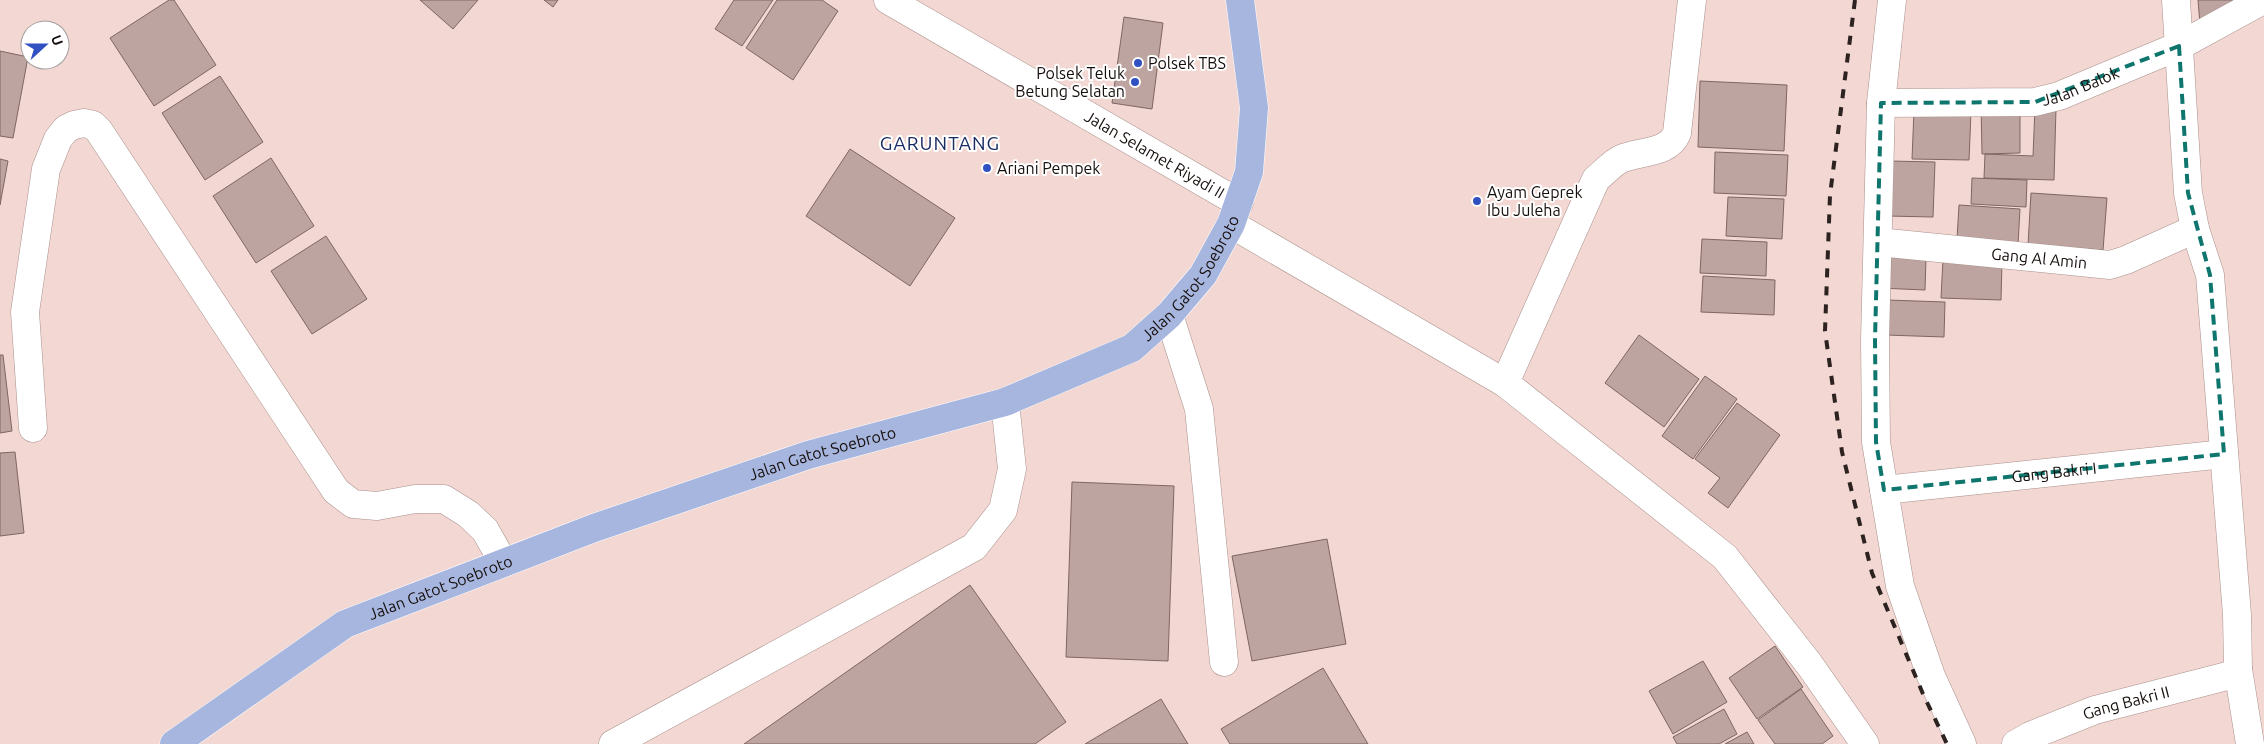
<svg xmlns="http://www.w3.org/2000/svg" width="2264" height="744" font-family="Ubuntu,sans-serif">
<style>
.building{fill:#bea4a0;stroke:#7e6662}
.lines{fill:none;stroke-linecap:round;stroke-linejoin:round}
.minor-casing{stroke:#a9908c;stroke-width:29}
.major-casing{stroke:#fff;stroke-width:29}
.minor{stroke:#fff;stroke-width:28}
.major{stroke:#a7b6de;stroke-width:28}
.rail{stroke:#2c2220;stroke-width:4;stroke-dasharray:9 9;stroke-linecap:butt}
.marked{fill:none;stroke:#0f766e;stroke-width:4;stroke-dasharray:10 6;stroke-linejoin:round}
.poi-dot{fill:#3151c2;stroke:#fff;stroke-width:2}
.labels{text-anchor:middle;dominant-baseline:central;stroke-width:4;stroke-linejoin:round;paint-order:stroke}
.poi-label{font-size:16px;fill:#160e0c;stroke:#fff;text-anchor:start}
.street-label{font-size:16px;fill:#160e0c;stroke:#fff}
.quarter-label{font-size:19px;letter-spacing:1px;fill:#1a2b62;stroke:#fff}
</style>
<rect width="100%" height="100%" fill="#f3d7d2"/>
<path class="building" d="M169,0H174L216,65L154,106L110,38Z
M420,0H478L453,29Z
M544,0H558L553,7Z
M734,0H773L742,46L715,29Z
M777,0H822L838,11L793,80L746,48Z
M2198,0H2247L2200,24Z
M1124,17L1163,23L1152,109L1112,103Z
M0,51L28,57L13,138L0,136Z
M220,76L263,142L205,180L162,113Z
M1700,81L1787,85L1784,151L1698,147Z
M2020,104V153L1982,154L1981,105Z
M2035,107L2056,108L2054,180L1984,178L1985,154L2033,156Z
M1914,110L1971,112L1969,160L1912,159Z
M850,149L955,218L910,286L806,216Z
M1715,152L1788,155L1786,196L1714,193Z
M271,158L314,226L256,263L213,196Z
M0,159L8,161L0,205Z
M1889,161L1935,162L1933,217L1887,216Z
M1972,178L2027,180L2026,207L1971,204Z
M2031,193L2107,198L2103,250L2028,245Z
M1728,197L1784,199L1782,239L1726,236Z
M1959,205L2020,209L2018,244L1957,239Z
M326,236L367,299L312,334L271,271Z
M1702,239L1767,242L1766,276L1700,273Z
M1880,256L1926,258L1925,290L1879,288Z
M1943,259L2002,262L2001,300L1941,298Z
M1703,276L1775,280L1774,315L1701,312Z
M1887,300L1945,302L1944,337L1886,335Z
M1639,335L1699,379L1664,427L1605,383Z
M0,355H3L12,431L0,433Z
M1705,376L1737,399L1693,459L1662,436Z
M1737,403L1780,435L1728,508L1708,493L1720,478L1695,459Z
M15,452L24,533L0,536V453Z
M1072,482L1174,486L1168,661L1066,657Z
M1327,539L1346,644L1252,661L1232,556Z
M970,585L1066,722L1035,744H744Z
M1775,646L1803,687L1757,719L1729,678Z
M1703,661L1727,702L1673,734L1649,691Z
M1323,668L1368,744H1230L1221,729Z
M1801,689L1833,736L1822,744H1775L1758,720Z
M1161,699L1188,744H1085Z
M1724,709L1737,734L1719,744H1677L1673,737Z
M1747,732L1754,744H1725Z"/>
<g class="lines">
<defs>
<g id="minor">
<path id="s1" d="M888,0L1239,203"/>
<path d="M1892,0L1881,103L1875,340L1876,442L1900,586L1931,676L1962,744"/>
<path id="s2" d="M1881,103L2035,102L2059,96L2179,46L2263,0"/>
<path d="M1231,224L1505,383L1725,557L1809,664L1865,744"/>
<path id="s3" d="M1878,242L2110,265L2126,260L2195,229"/>
<path d="M1169,315L1199,409L1224,662"/>
<path d="M1505,383L1596,179C1604,173 1612,163 1621,159C1639,151 1669,154 1677,133L1692,0"/>
<path d="M33,428L25,312L46,169L58,139L66,129L74,125L84,123L93,125L99,131L336,491L353,504L377,506L415,499H444L468,514L485,530L503,562"/>
<path id="s4" d="M1884,490L2224,454"/>
<path d="M2238,669L2250,744"/>
<path d="M613,744L974,547L1003,510L1012,469L1005,402"/>
<path id="s5" d="M2016,744L2030,736L2095,710L2231,675L2238,669L2237,615L2210,275L2195,229L2188,193L2176,0"/>
</g>
<g id="major">
<path id="s6" d="M174,744L345,624L594,528L808,455L1005,402L1132,348L1169,315L1203,275L1231,224L1249,172L1254,108L1240,0"/>
</g>
</defs>
<use href="#minor" class="minor-casing"/>
<use href="#major" class="major-casing"/>
<use href="#minor" class="minor"/>
<use href="#major" class="major"/>
<path class="rail" d="M1855,0L1830,195L1825,331L1842,452L1872,573L1923,694L1947,744"/>
</g>
<path class="marked" d="M2179,46L2188,193L2210,275L2224,454L1884,490L1876,442L1875,340L1881,103L2035,102Z"/>
<g class="poi-dot">
<circle cx="1138" cy="63" r="5"/>
<circle cx="1135" cy="82" r="5"/>
<circle cx="987" cy="168" r="5"/>
<circle cx="1477" cy="201" r="5"/>
</g>
<g class="labels">
<g class="poi-label">
<text x="1148" y="63">Polsek TBS</text>
<text x="1125" y="73" text-anchor="end">Polsek Teluk<tspan x="1125" dy="18">Betung Selatan</tspan></text>
<text x="997" y="168">Ariani Pempek</text>
<text x="1487" y="192">Ayam Geprek<tspan x="1487" dy="18">Ibu Juleha</tspan></text>
</g>
<g class="street-label">
<text stroke="none"><textPath href="#s2" startOffset="202">Jalan Balok</textPath></text>
<text stroke="none"><textPath href="#s1" startOffset="308">Jalan Selamet Riyadi II</textPath></text>
<text stroke="none"><textPath href="#s3" startOffset="162">Gang Al Amin</textPath></text>
<text stroke="none"><textPath href="#s6" startOffset="1136">Jalan Gatot Soebroto</textPath></text>
<text stroke="none"><textPath href="#s6" startOffset="716">Jalan Gatot Soebroto</textPath></text>
<text stroke="none"><textPath href="#s4" startOffset="171">Gang Bakri I</textPath></text>
<text stroke="none"><textPath href="#s6" startOffset="311">Jalan Gatot Soebroto</textPath></text>
<text stroke="none"><textPath href="#s5" startOffset="118">Gang Bakri II</textPath></text>
</g>
<g class="quarter-label">
<text x="940" y="143">GARUNTANG</text>
</g>
</g>
<g transform="translate(45 45) rotate(69)"><circle r="24" fill="#ffffff" stroke="#a29f9e"/>
<path d="M0-4L9 19L0 12L-9 19Z" fill="#3151c2"/>
<text y="-8" font-size="14" font-weight="bold" text-anchor="middle" fill="#160e0c">U</text>
</g>
</svg>
